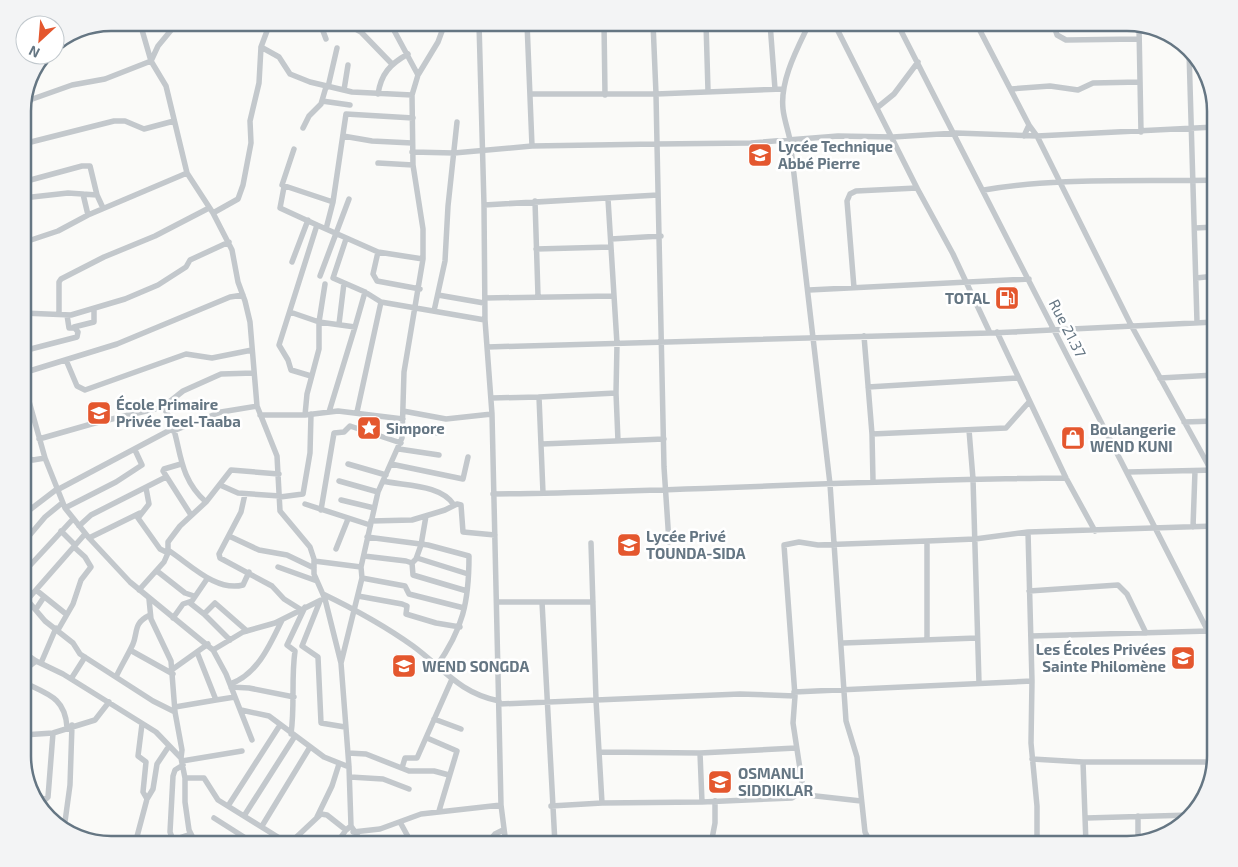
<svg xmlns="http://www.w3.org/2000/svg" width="1238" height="867" font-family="'Exo 2',sans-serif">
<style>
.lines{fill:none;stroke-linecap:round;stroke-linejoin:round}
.minor{stroke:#c3c8cc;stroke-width:5.5}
.labels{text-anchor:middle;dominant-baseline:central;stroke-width:5;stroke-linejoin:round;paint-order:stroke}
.poi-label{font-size:15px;font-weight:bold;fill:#657683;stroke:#fff;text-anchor:start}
.street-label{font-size:15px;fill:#657683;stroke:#fff}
.rim{fill:none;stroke:#657683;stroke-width:2.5}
</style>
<rect width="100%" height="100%" fill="#fafaf8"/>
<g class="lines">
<path class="minor" d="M140,23L151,61L166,86L187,173L213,213L232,250L238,282L245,301L250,322L257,406L277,456L280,511L310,547L314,559V574L325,599L341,663
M320,23L326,39
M345,23L361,32L392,64
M390,23L418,75
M479,23L484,205L485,320L492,414L501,805L506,844
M527,23L532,146
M604,23L605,95
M706,23L708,91
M770,23L775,89
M811,23L808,26C796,51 780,81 783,109C784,119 788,130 790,140L830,484L846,721L857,757L865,832L871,844
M834,23L917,188L953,254L990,333
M897,23L1215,645
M976,23L1029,125L1024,136
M1053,23L1057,35L1066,40L1139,39
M1139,27L1141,132
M261,47L279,57L290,74L310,82L352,92L412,95
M1189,51L1197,322
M328,87L337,48
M1011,89L1050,86L1078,90L1093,83L1140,82
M344,90L348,65
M378,94C381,74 390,64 408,54
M531,94H656L653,23
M322,101L350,105
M24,102L72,85L105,79L151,61L158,46L177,23
M878,107L894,94L918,62
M1029,125L1037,136L1131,325L1211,470
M303,128L309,116L321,104L326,87
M343,136L372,141L412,143
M23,144L114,121H125L144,129L174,121
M294,149L282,185L333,202
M412,152L454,153L532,146L657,144L656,94L783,89
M378,163L413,165
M23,182L82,166H90L97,195L103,208
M284,187L280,208L317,225
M984,190C1056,177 1142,182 1215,180
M83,194L88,215
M23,198L68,193L97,195
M535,201L538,296
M484,205L658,195
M213,213L238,199L243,185L251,143L250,121L259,83L261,47L270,23
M1195,228L1215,227
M326,229L333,202L346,114L413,118
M346,239L333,278L365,292L381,302
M611,239L661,236
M25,242L58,231L88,215L187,173
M536,249L611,247L608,199
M378,252L373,274L377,281L420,289
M292,262L308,220
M320,276L349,199
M1196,278L1215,276
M23,284L29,253L23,236
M325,284L319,322L355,327L329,412
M854,288L847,201L850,194L856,191L917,188
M809,290L1029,279
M438,295L484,303
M485,298L613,296
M434,311L445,261L448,206L457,122
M290,312L319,322V349L307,394L305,415
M23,313L71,315L125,299L158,285L186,267L190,260L229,242
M59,314V282L61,279L104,257L155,236L209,208
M67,315L69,328H74
M339,324L344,283
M355,327L365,292
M997,332L1066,478L1095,531
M864,336L872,434L873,481
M487,347L990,333L1215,322
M23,351L77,337L78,332L74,327L94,322V309
M66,360L77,386L85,390L186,354L212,358L252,350
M23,373L117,344L230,297L243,295
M311,376L291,370L288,360L279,345L317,225L378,252L423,259
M1160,378L1215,375
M23,380L45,458L65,508L89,538L130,582L213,650L226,674L252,740
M868,387L1017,378
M616,393L618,441
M539,397L616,393L617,344L611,247
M491,398L539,397L543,493
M163,407L183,391L221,374L254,373
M403,411L446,419L492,414
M357,412L381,302L485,320
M260,415H305L338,411L403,419
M1184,422L1215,421
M403,430L438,433
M969,430L973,479L979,683
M173,431L221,412L257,406
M872,434L1006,428L1029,402
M39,439L95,423L163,407C184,435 172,472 206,502
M542,444L664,439
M399,449L439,455
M23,457L33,460L45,458
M181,464L164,469L163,471L191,515
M348,464L386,475
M391,464L463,479L468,457
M1128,472L1215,470
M339,481L378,492
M383,481C404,486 441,484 454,505
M220,485L238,493L280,496
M146,488L149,504L138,518L160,549L168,553
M57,490L172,429
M245,494L241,512L219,554L220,558L272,586L284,599L300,609
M493,494C684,492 875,479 1066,478
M280,497L303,494L310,453L311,414
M341,500L374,508
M305,504L370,525
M65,508L116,482L142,465L135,450
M321,510L334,433L344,432L350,426L401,443
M23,515L57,489
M371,521L412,520L445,510L457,504L461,505L463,532L495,535
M79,526L91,515L166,477
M1193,527L1195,471
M61,531L75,545
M1028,532L1032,681L1031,743L1037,806V844
M229,536L259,550L287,555L314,568
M367,537L428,545L469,556C469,602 463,629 436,667
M89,538L140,513
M927,541V639
M669,542L664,467L657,144L751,143L838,136L893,137L956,133L1037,136L1215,127
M23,543L45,517L62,503
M591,543L596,700L740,694L795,696
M336,549L348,519
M168,550C191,565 216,592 243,585L249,572
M364,556L406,561L412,563L413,575L467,591
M416,559L421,545L426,516
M314,561L361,567
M412,563L417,558L468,574
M278,567L317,581
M157,571L185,593L194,596
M23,573L73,519
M362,578L405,586L409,594L464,608
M36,590L66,614
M139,590L164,562L168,553V542L180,526L206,502L231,470L279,474
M1029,591L1118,585L1127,594L1146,633
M323,594C354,609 385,626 413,646C443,668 459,693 499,701
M23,595L45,621L73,643L80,654L153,701L175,712
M358,596L402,604L407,606L406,614L436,623L460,627
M28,599L85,534
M149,599L151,619L171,661L175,712L182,750L181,758L185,778V802L189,830L196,844
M320,601L302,646L318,657L321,723L345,727
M497,602H593
M542,602L555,844
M190,603L204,614L215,603L247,631
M36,609L44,597
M204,614L230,640
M173,618L183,604L192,601L207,579
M58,630L73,604L81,580L91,567L85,557L74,547
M1031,636L1209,631
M843,643L977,638
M130,650L173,674
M213,650L243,632L275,623L321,600
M23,652L36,661L63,674L156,732L181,758
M41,663L56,628
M173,669L208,644
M23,671L36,661
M116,677C121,666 128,655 133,644C138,632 133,623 150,615
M71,679L85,657
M23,682C47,694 65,697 67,727
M230,684C257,675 270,645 282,620
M231,687L249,688L294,697
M794,692L1032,681
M216,700L235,697
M499,704L596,700L602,803L551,806
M175,707L216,700L197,652
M241,710L269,716L324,757L349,767
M434,719L461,729
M142,724L138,756L146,762L143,792L147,799
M291,734C295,706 291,679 295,651L287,645L305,607
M23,735L53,733L95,720L109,702
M427,738L457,751L439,811
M600,752L700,753L796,748
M348,753L366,754L409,771H434L449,775
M1032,759L1083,762H1213
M182,761L242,751
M1083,762L1086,844
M183,765L175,770L173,776L170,832L173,840L191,834
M402,768L405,758H417L452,679
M350,777L383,779L409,789
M185,778H204L218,800L289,844L321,814L327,815L346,830L351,826
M798,794L861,801
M33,797L46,799L48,797L53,733
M702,802L792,798L798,794L802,782L793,723L795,696L784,545L799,542L818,545L927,541L975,539L1028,532L1215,526
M602,803L702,802L700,753
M228,806L280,725
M244,816L295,736
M317,817L332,786L339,764
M214,818L255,844
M1086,818L1191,815
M400,822L412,844
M262,826L310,747
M64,829L70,785L72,725
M353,832L380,829L421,814L501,805
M192,838L204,839L214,844
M1138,842V816
M135,844L147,799L153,789L157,764L169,746
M336,844L346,830
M363,844L351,826L349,767L341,663L362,578L361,567L378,492L402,438L404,372L423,259V229L413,165L412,95L418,75L438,42L445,23
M487,844L495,834L503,830
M711,844L715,823V801"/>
</g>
<defs>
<symbol id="school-square" viewBox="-11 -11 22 22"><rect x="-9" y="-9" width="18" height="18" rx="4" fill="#e4572e" stroke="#fff"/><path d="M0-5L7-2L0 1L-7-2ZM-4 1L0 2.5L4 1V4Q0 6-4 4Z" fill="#fff"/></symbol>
<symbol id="fuel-square" viewBox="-11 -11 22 22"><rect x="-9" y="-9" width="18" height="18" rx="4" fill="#e4572e" stroke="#fff"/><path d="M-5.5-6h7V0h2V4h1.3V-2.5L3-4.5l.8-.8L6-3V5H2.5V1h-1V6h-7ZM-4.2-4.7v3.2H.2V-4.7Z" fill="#fff"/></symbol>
<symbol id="sight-square" viewBox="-11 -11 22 22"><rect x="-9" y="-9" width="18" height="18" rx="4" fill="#e4572e" stroke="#fff"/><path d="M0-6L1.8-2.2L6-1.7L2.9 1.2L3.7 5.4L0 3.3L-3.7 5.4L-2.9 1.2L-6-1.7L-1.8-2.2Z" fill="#fff"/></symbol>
<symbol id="shop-square" viewBox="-11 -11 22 22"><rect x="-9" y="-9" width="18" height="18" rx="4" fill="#e4572e" stroke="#fff"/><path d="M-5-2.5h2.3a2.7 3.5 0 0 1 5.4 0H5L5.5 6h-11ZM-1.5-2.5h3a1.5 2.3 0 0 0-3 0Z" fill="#fff"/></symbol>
<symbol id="university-square" viewBox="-11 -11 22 22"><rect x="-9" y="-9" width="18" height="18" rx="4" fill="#e4572e" stroke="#fff"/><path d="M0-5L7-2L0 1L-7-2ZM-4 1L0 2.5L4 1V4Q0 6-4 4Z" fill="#fff"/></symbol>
</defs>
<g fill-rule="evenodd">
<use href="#school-square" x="746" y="141" width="28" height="28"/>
<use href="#fuel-square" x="993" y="284" width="28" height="28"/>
<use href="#school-square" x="85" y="399" width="28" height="28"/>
<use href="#sight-square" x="355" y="414" width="28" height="28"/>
<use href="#shop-square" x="1059" y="424" width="28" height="28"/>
<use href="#university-square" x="615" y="531" width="28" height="28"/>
<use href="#school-square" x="1169" y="644" width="28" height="28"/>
<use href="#school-square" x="390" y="652" width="28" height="28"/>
<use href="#school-square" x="706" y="768" width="28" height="28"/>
</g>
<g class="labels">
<g class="poi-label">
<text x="778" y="146">Lycée Technique<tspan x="778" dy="17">Abbé Pierre</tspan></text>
<text x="990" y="298" text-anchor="end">TOTAL</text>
<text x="116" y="404">École Primaire<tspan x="116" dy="17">Privée Teel-Taaba</tspan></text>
<text x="386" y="428">Simpore</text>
<text x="1090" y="429">Boulangerie<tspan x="1090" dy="17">WEND KUNI</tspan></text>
<text x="646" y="536">Lycée Privé<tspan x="646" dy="17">TOUNDA-SIDA</tspan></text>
<text x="1166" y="649" text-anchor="end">Les Écoles Privées<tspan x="1166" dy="17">Sainte Philomène</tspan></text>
<text x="422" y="666">WEND SONGDA</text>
<text x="738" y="773">OSMANLI<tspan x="738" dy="17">SIDDIKLAR</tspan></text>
</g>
<g class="street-label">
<text transform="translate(1068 328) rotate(63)">Rue 21.37</text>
</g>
</g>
<path d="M0 0H1238V867H0ZM111 31H1127A80 80 0 0 1 1207 111V756A80 80 0 0 1 1127 836H111A80 80 0 0 1 31 756V111A80 80 0 0 1 111 31Z" fill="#f3f4f5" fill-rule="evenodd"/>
<path class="rim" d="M111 31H1127A80 80 0 0 1 1207 111V756A80 80 0 0 1 1127 836H111A80 80 0 0 1 31 756V111A80 80 0 0 1 111 31Z"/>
<g transform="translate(40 40) rotate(206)"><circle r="24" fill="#ffffff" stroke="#c1c8cd"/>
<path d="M0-4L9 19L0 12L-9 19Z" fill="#e4572e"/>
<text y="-8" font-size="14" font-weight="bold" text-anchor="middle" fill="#657683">N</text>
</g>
</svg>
